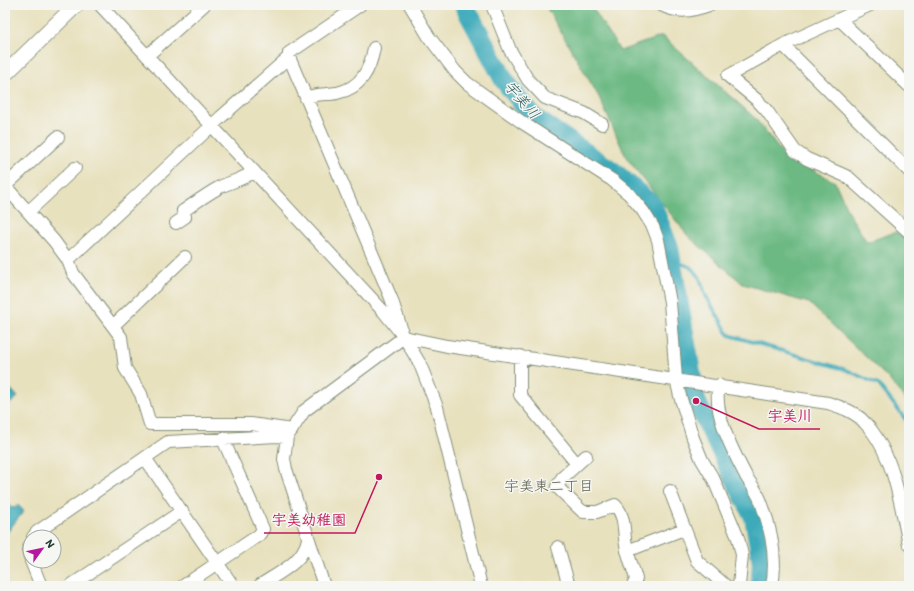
<svg xmlns="http://www.w3.org/2000/svg" width="914" height="591" font-family="Itim,'Klee One',sans-serif">
<style>
.forest{fill:#6cb983;stroke:#467b5c}
.water{fill:#3caaba;stroke:#2e7477}
.lines{fill:none;stroke-linecap:round;stroke-linejoin:round}
.stream{stroke:#3caaba;stroke-width:3.5}
.river{stroke:#3caaba;stroke-width:20}
.minor-casing{stroke:#848f79;stroke-width:14}
.major-casing{stroke:#848f79;stroke-width:17}
.minor{stroke:#fff;stroke-width:12}
.major{stroke:#fff;stroke-width:15}
.labels{text-anchor:middle;dominant-baseline:central;stroke-width:3;stroke-linejoin:round;paint-order:stroke}
.water-label{font-size:15px;font-style:italic;fill:#285e5c;stroke:#f6f6f2}
.neighbourhood-label{font-size:15px;fill:#61644f;stroke:#f6f6f2}
.leader{fill:none;stroke:#c2185b;stroke-width:1.5}
.callout-dot{fill:#c2185b;stroke:#f6f6f2;stroke-width:1.5}
.callout-label{font-size:15px;text-anchor:middle;font-weight:bold;fill:#c2185b;stroke:#f6f6f2;stroke-width:3;stroke-linejoin:round;paint-order:stroke}
</style>
<rect width="100%" height="100%" fill="#f6f6f2"/>
<filter id="ink" filterUnits="userSpaceOnUse"><feTurbulence type="fractalNoise" baseFrequency=".025" numOctaves="2"/><feDisplacementMap in="SourceGraphic" scale="8" xChannelSelector="R" yChannelSelector="G"/><feConvolveMatrix kernelMatrix="1 2 1 2 8 2 1 2 1" color-interpolation-filters="sRGB"/></filter>
<filter id="wash" filterUnits="userSpaceOnUse"><feTurbulence type="fractalNoise" baseFrequency=".012" numOctaves="4" result="noise"/><feDisplacementMap in="SourceGraphic" scale="16" xChannelSelector="R" yChannelSelector="G"/><feGaussianBlur stdDeviation="0.9" result="paint"/><feColorMatrix in="noise" values="0 0 0 0 0 0 0 0 0 0 0 0 0 0 0 0 0 1.4 0 .05"/><feComposite in="paint" operator="in"/></filter>
<g filter="url(#wash)">
<rect width="100%" height="100%" fill="#e8e1be"/>
<path class="forest" d="M545,5H591L620,51L662,36L755,118L782,153L835,182L849,214L867,242L896,232L909,241V404L887,377L809,303L743,284L688,236L626,157L599,97Z"/>
<path class="water" d="M5,383L18,397L5,408Z
M5,502L13,508L18,505L24,511L5,535Z"/>
<g class="lines">
<path class="stream" d="M671,259L690,267L699,276L706,296L729,335L847,370L879,385L909,424"/>
<path class="river" d="M464,5L504,80L533,117L614,172L652,205L669,248L696,401L754,517L762,563L760,586"/>
</g>
</g>
<g filter="url(#ink)">
<g class="lines">
<defs>
<path id="minor" d="M100,5L384,312L404,337L420,364L437,407L481,586
M410,5L429,37L455,71L467,83L523,123L612,180L629,194L643,211L653,227L658,240L670,302L676,379L680,396L693,438L702,460L714,480L738,538L742,555L739,586
M492,5L510,50L528,80L545,98L584,113L602,124
M661,5C679,14 691,11 709,5
M870,5L783,45L728,76L757,100L767,111L795,151L807,159L848,177L909,232
M839,19L909,86
M783,45L909,171
M147,56L204,5
M289,57L391,298L401,328
M306,98C316,93 326,95 337,93C361,88 370,70 374,48
M5,186L54,241L68,260L73,273L121,337L125,368L141,394L150,424H251L292,430
M5,186L58,137
M28,212L75,168
M176,223L185,217L183,211C195,203 207,194 220,187C232,181 243,180 254,171
M68,260L221,117L289,57V53L360,5
M114,325L185,257
M520,356V395L577,464
M719,385C712,413 734,453 747,478C752,485 758,493 761,502C771,528 777,559 772,586
M586,456L562,478L557,487L583,512H597L615,505C626,516 623,531 626,545C628,556 633,568 636,579L633,586
M145,458L233,586
M670,491L697,561L726,586
M33,537L37,532L168,442L277,436L287,437
M30,545L28,550L30,557
M558,547L569,586
M627,551L684,529
M31,561L41,586
M70,586L182,511
M183,586L259,535L263,529L225,444L224,438
M259,586C278,573 303,563 308,539
M324,586L286,469L284,459L287,437L304,411L404,337L447,346L828,403C841,407 856,412 865,423C894,453 901,506 909,545"/>
<path id="major" d="M5,74L76,5"/>
</defs>
<use href="#minor" class="minor-casing"/>
<use href="#major" class="major-casing"/>
<use href="#minor" class="minor"/>
<use href="#major" class="major"/>
</g>
</g>
<g class="labels">
<g class="water-label">
<text transform="translate(522 100) rotate(49)">宇美川</text>
</g>
<g class="neighbourhood-label">
<text x="549" y="486">宇美東二丁目</text>
</g>
</g>
<path class="leader" d="M696 401L759 429H820M379 477L355 533H264"/>
<g class="callout-dot">
<circle cx="696" cy="401" r="4"/>
<circle cx="379" cy="477" r="4"/>
</g>
<g class="callout-label">
<text x="790" y="421">宇美川</text>
<text x="309" y="525">宇美幼稚園</text>
</g>
<rect width="914" height="591" fill="none" stroke="#f6f6f2" stroke-width="20"/>
<g transform="translate(42 549) rotate(57)"><circle r="19" fill="#f6f6f2" stroke="#a0aca6"/>
<path d="M0-3L7 15L0 10L-7 15Z" fill="#b5179e"/>
<text y="-6" font-size="11" font-weight="bold" text-anchor="middle" fill="#1f3d34">N</text>
</g>
</svg>
